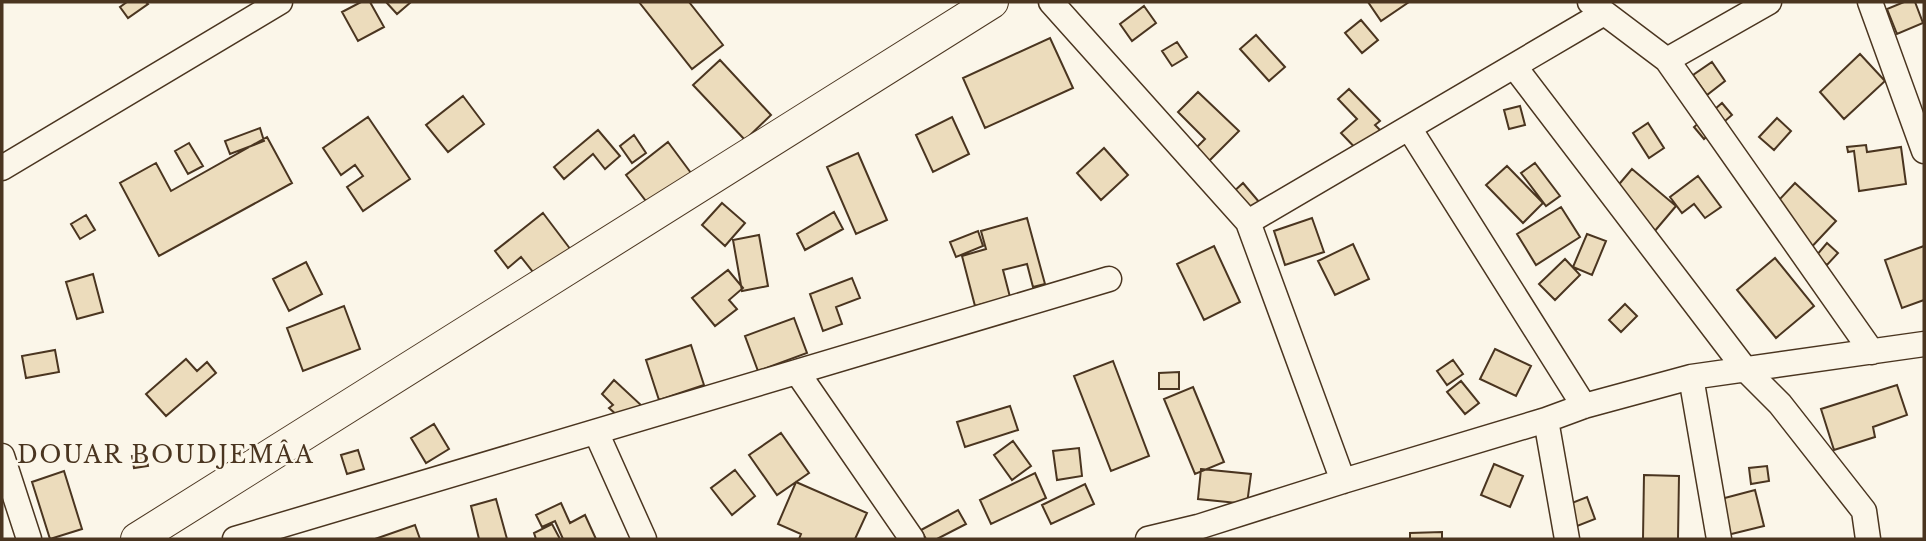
<svg xmlns="http://www.w3.org/2000/svg" width="1926" height="541" font-family="'Libre Baskerville',serif">
<style>
.building{fill:#ecdcbc;stroke:#4a3520;stroke-width:2}
.lines{fill:none;stroke-linecap:round;stroke-linejoin:round}
.minor-casing{stroke:#4a3520;stroke-width:27}
.tertiary-casing{stroke:#4a3520;stroke-width:34}
.minor{stroke:#fbf6e9;stroke-width:24}
.tertiary{stroke:#fbf6e9;stroke-width:32}
.labels{text-anchor:middle;dominant-baseline:central;stroke-width:5;stroke-linejoin:round;paint-order:stroke}
.neighbourhood-label{font-size:23px;letter-spacing:2px;fill:#4a3520;stroke:#fbf6e9}
</style>
<rect width="100%" height="100%" fill="#fbf6e9"/>
<path class="building" d="M127,2H146L148,4L128,18L120,7Z
M361,2H370L384,27L358,41L342,12Z
M386,2H411L397,14Z
M639,2H689L723,45L692,69Z
M1368,2H1409L1381,21Z
M1904,2H1915L1923,23L1897,34L1887,9Z
M1144,6L1156,23L1132,41L1120,24Z
M1361,20L1378,40L1362,53L1345,33Z
M1256,35L1285,67L1269,81L1240,49Z
M1050,38L1073,88L985,128L963,78Z
M1177,42L1187,57L1172,66L1162,51Z
M1860,54L1885,81L1844,119L1820,92Z
M720,60L771,115L745,140L693,85Z
M1712,62L1725,81L1707,95L1693,75Z
M1349,89L1380,121L1375,125L1385,135L1363,156L1341,133L1357,119L1338,99Z
M1198,92L1239,131L1207,163L1194,150L1205,139L1178,112Z
M463,96L484,124L448,152L426,125Z
M1722,103L1732,115L1704,139L1694,127Z
M1520,106L1525,125L1509,129L1504,110Z
M368,117L410,179L363,211L347,187L363,176L355,165L341,175L323,148Z
M952,117L969,154L933,172L916,135Z
M1777,118L1791,131L1774,150L1759,137Z
M1648,123L1664,148L1649,158L1633,133Z
M260,128L264,141L230,154L225,141Z
M598,130L620,156L605,169L593,154L564,179L554,167Z
M634,135L646,153L632,163L620,146Z
M267,137L292,183L159,256L120,183L156,163L171,191Z
M668,142L691,173L649,205L626,175Z
M189,143L203,166L188,174L175,151Z
M1866,145L1867,152L1901,147L1906,184L1859,191L1854,151L1848,152L1847,147Z
M1104,148L1128,175L1101,200L1077,173Z
M858,153L887,220L856,234L827,167Z
M1535,163L1560,196L1546,206L1521,173Z
M1507,166L1543,203L1523,223L1486,185Z
M1632,169L1676,206L1648,239L1604,202Z
M1698,176L1721,207L1705,218L1694,204L1682,213L1670,197Z
M1243,183L1265,209L1254,220L1231,194Z
M1795,183L1836,221L1805,254L1764,216Z
M722,203L745,223L725,246L702,225Z
M1561,207L1580,237L1536,265L1517,234Z
M834,212L843,229L805,250L797,234Z
M543,213L571,250L537,277L521,257L508,268L495,251Z
M86,215L95,230L80,239L71,224Z
M1027,218L1045,284L1033,287L1027,264L1003,270L1010,297L975,306L962,256L986,249L981,231Z
M1312,218L1324,252L1285,265L1274,231Z
M978,231L983,246L956,257L950,242Z
M1587,234L1606,241L1592,275L1573,267Z
M759,235L768,286L742,291L733,240Z
M1827,243L1838,253L1827,265L1816,256Z
M1353,244L1369,279L1335,295L1318,261Z
M1214,246L1240,302L1204,320L1177,264Z
M1924,246V300L1902,308L1885,260Z
M1775,258L1814,306L1776,338L1737,290Z
M1565,259L1580,275L1555,300L1539,284Z
M306,262L322,294L289,311L273,279Z
M728,270L743,288L729,300L737,309L715,326L692,298Z
M93,274L103,312L77,319L66,282Z
M852,278L860,298L836,307L842,324L823,331L810,294Z
M1625,304L1637,316L1621,332L1609,320Z
M344,306L360,349L303,371L287,328Z
M794,318L807,353L758,371L745,336Z
M691,345L704,385L659,400L646,360Z
M1495,349L1531,366L1516,396L1480,379Z
M55,350L59,372L26,378L22,356Z
M186,359L197,371L207,362L216,373L166,416L146,394Z
M1453,360L1463,374L1447,385L1437,371Z
M1113,361L1149,456L1111,471L1074,376Z
M1179,372V389H1159V373Z
M614,380L642,406L627,424L609,408L613,405L602,394Z
M1461,381L1479,403L1465,414L1447,392Z
M1897,385L1907,415L1873,427L1875,437L1834,450L1821,409Z
M1193,387L1224,462L1195,474L1164,399Z
M1010,406L1018,430L965,447L957,422Z
M434,424L449,449L426,463L411,438Z
M781,433L809,473L777,495L749,455Z
M1013,441L1031,466L1012,480L994,455Z
M1079,448L1082,476L1057,480L1053,451Z
M358,450L364,469L347,474L341,455Z
M146,454L148,466L134,468L132,456Z
M1494,464L1523,476L1510,507L1481,495Z
M1767,466L1769,481L1751,484L1749,468Z
M1201,469L1251,474L1247,504L1198,499Z
M735,470L755,496L732,515L711,488Z
M64,471L82,529L50,539L32,482Z
M1035,473L1046,498L991,524L980,500Z
M1644,475L1679,476L1678,539H1643Z
M796,482L867,513L855,539H799L801,534L778,524Z
M1085,484L1094,504L1051,524L1042,505Z
M1755,490L1764,526L1711,539L1702,504Z
M1587,497L1595,519L1567,530L1559,508Z
M496,499L507,539H479L471,506Z
M561,503L570,523L585,515L596,539H563L555,521L542,527L536,515Z
M958,510L966,524L937,539H926L921,530Z
M552,524L560,539H536L534,533Z
M415,525L420,539H375Z
M1442,532V539H1410V533Z"/>
<g class="lines">
<defs>
<path id="minor" d="M1051,2L1248,222L1343,481
M1590,2L1667,60L1872,352
M1870,2L1924,151
M1667,60L1769,2
M1514,66L1745,369L1780,404L1864,511L1868,539
M1409,128L1584,406
M2,168L280,2
M1248,222L1604,13
M797,372L912,539
M1691,377L1719,539
M1546,420L1567,539
M596,432L644,539
M2,456L29,539
M235,539L1109,279
M1148,539L1198,527L1343,481L1546,420L1584,406L1691,377L1924,344"/>
<path id="tertiary" d="M137,539L992,2"/>
</defs>
<use href="#minor" class="minor-casing"/>
<use href="#tertiary" class="tertiary-casing"/>
<use href="#minor" class="minor"/>
<use href="#tertiary" class="tertiary"/>
</g>
<g class="labels">
<g class="neighbourhood-label">
<text x="166" y="455">DOUAR BOUDJEMÂA</text>
</g>
</g>
<rect width="1926" height="541" fill="none" stroke="#4a3520" stroke-width="7"/>
</svg>
